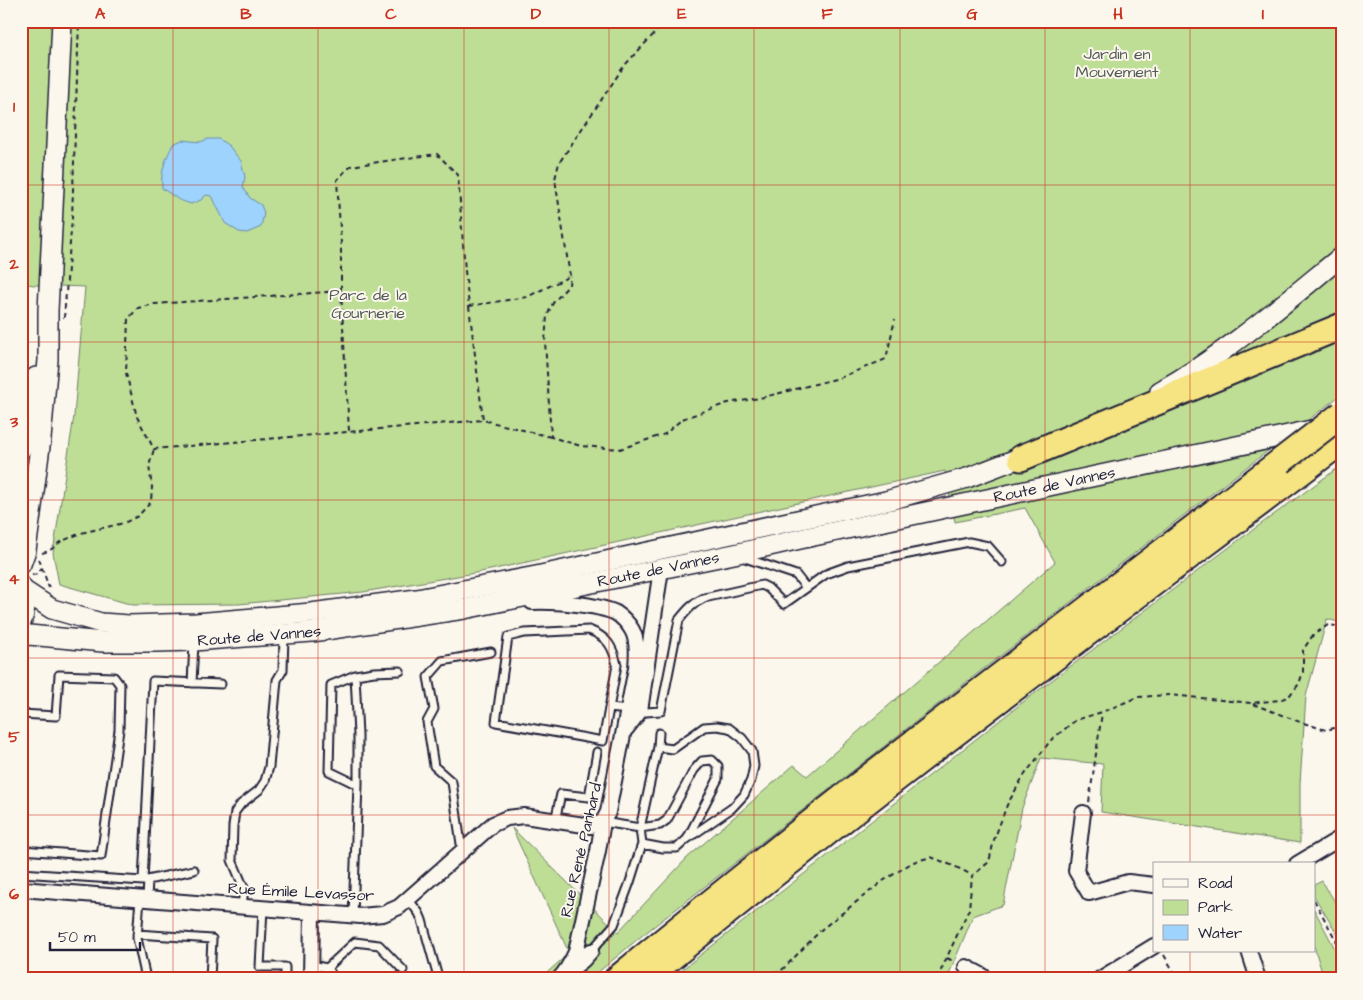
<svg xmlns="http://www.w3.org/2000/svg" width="1363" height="1000" font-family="'Architects Daughter',sans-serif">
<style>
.green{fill:#bedd95;stroke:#708068}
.water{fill:#9dd3fc;stroke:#6c8caf}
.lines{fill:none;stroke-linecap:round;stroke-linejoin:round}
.lane-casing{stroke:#22223b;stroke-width:11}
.street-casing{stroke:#22223b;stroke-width:18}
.secondary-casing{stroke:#22223b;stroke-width:22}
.highway-casing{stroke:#22223b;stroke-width:29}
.path{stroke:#22223b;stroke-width:2;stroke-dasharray:5 4;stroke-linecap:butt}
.lane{stroke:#fbf7ec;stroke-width:7}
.street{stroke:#fbf7ec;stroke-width:14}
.secondary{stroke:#fbf7ec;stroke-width:19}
.highway{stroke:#f6e381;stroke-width:25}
.highway-bridge-casing{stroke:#22223b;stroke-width:29;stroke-linecap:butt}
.highway-bridge{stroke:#f6e381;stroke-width:25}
.grid{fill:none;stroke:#c8321e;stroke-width:1;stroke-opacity:0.55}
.labels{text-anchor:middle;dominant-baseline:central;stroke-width:4;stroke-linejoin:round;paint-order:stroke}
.park-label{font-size:16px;fill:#515a56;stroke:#fbf7ec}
.street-label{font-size:16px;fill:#22223b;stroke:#fbf7ec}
.neatline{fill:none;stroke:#c8321e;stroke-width:2}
.grid-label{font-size:16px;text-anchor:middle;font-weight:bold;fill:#c8321e}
</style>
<rect width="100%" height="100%" fill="#fbf7ec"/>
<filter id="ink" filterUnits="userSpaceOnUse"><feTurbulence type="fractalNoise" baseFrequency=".02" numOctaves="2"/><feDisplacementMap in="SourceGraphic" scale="10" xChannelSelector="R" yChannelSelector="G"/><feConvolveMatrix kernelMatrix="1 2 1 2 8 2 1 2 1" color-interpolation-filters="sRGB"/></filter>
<g filter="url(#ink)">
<path class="green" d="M21,21H1342V394L969,680L639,938L590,979H540L569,953L512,828L618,932L687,858L794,765L807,776L1055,562L1025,508L955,522L945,471L481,572L363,592L239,604L133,605L59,584L53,553L74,416L85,287L34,285L21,283Z
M1342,465V623L1327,619L1306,696L1300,783V843L1101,812L1103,764L1041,758L1022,808L1003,905L973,916L947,979H670L1027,699L1243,537Z
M1322,881L1342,913V942L1314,896V885Z
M1314,909L1341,960L1342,964V979H1324L1314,946Z"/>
<path class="water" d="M208,139H219L229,146L241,161L245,177L243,187L250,198L261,205L264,213L261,227L247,233L239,232L225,223L212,196L206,195L201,200L191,204L179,200L162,188C160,171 166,159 173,144L182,140L200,142Z"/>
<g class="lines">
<defs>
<path id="lane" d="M742,557L796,575L806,588
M589,630C607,637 613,646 617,665L603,741L496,722L508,637L524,633Z
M355,675L358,735V785
M192,683L194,643
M609,708L628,710
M646,712L661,711L679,620C687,610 693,603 704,598L762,585L768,588L784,604L826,574L848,566L969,542L988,546L1002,562
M21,714L56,716L59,675L114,677L120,685L119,730L101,856L22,850L21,831
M555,821L561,794L589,797L597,752
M603,822L640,828L658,747L659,733
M642,844L640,828L660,825L667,820L694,770L702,761L712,760L718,766V779L688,837
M462,851L452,782L434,766L427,722L434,709L428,677L442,661L491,652
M21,873L143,881L153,681L221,684
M143,881L194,870
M140,898L137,938L145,974V979
M147,898L148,880
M408,899L419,913L422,920L437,974V979
M242,907L244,888L232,860L233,826L235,812L241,804L259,790L265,781L269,767L277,680L283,670L284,636
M263,908L260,967H285V979
M353,916L358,785L329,771L331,685L355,675L374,672L400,671
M137,934L212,939L210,979
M591,951L614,925L630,882L642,844L663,848H677L687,839L732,808L744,795L751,780L754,766L752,751L742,738L729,728L717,726L704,727L673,749L658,747
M311,965L327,968L355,942L379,945L403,970
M327,968L335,979"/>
<path id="street" d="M532,602C552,601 597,604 616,613C622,617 628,623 632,630C638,641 637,655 636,668L608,812L603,822L598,851L576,952C571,963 567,971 559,979
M626,729L640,711L661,569
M1083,813L1076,871L1089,893L1128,882L1154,885
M1297,864L1342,837
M21,889L360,916L383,914L399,907L493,824L507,818L524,816L591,826L603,822
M1249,951L1258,979
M966,967L983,976L984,979
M568,972L583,960L591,951
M311,979L312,913
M1100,979L1154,946"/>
<g id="secondary">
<path d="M1160,391C1226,354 1283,304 1342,256"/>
<path d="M21,449L36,377"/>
<path d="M21,564L26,550L34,492L41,439L48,360V311L62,21"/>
<path d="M21,586C26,597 26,612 21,622"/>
<path d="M23,590L52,609L101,623L129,625L196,623L311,613L417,599L536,576L886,501L967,478L1032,453"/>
<path id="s1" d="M21,637L29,635L103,642H157L194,641L312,632L464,609L734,554L809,537L1321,428"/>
</g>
<path id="highway" d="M1021,458L1342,326
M617,979C833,800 1058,632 1281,461
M645,979C871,792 1108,618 1342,441"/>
</defs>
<use href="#lane" class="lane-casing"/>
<use href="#street" class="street-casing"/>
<use href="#secondary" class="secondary-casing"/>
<use href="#highway" class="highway-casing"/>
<path class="path" d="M113,21V23
M666,21L624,66L559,163L555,179L570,276L569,285L553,303L547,316L545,341L551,437L581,446L620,449L665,434L682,419L728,403L760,398L839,378L886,359L895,319
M341,291L349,431
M469,306L483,420
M64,318L72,218L79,21
M551,437L483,420L154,449L137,417L126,373L128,319L138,308L154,304L341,291V244L337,180L350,166L437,154L458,175L465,271L469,306L527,297L570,276
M42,553L49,551L60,542L81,533L124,523L138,516L151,502L152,487L149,466L154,449
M39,559L49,588
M32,575L38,574L41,568
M1253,704L1300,722L1326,730L1342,726
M1089,802L1102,713
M1314,900L1336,940L1342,957
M1336,940L1342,937
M1164,955L1178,979
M947,958L955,962
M766,979L783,969L822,929L883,881L913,862L931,857L956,867L972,875
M937,979L969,909L972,876L989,862L994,840L1007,805L1023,777L1051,740L1076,720L1102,712L1138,697L1170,695L1251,703L1280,700L1289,696L1299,684L1303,672V650L1313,635L1328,625L1342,627
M1334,979L1342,975"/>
<use href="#lane" class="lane"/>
<use href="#street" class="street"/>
<use href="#secondary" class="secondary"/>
<use href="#highway" class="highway"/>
<defs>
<path id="highway-bridge" d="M1281,461L1342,414"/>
</defs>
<use href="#highway-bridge" class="highway-bridge-casing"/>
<use href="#highway-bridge" class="highway-bridge"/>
</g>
</g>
<path class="grid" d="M173,21V979M318,21V979M464,21V979M609,21V979M754,21V979M900,21V979M1045,21V979M1190,21V864M21,185H1342M21,342H1342M21,500H1342M21,658H1342M21,815H1342M1190,951V979"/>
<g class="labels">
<g class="park-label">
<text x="1117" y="54">Jardin en<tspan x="1117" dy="18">Mouvement</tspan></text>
<text x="368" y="295">Parc de la<tspan x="368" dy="18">Gournerie</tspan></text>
</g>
<g class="street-label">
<text stroke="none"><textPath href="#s1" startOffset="1049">Route de Vannes</textPath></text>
<text stroke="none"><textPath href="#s1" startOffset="644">Route de Vannes</textPath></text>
<text stroke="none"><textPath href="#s1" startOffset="239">Route de Vannes</textPath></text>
<text transform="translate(581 850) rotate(-77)">Rue René Panhard</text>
<text transform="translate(301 892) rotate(3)">Rue Émile Levassor</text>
</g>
</g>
<rect width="1363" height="1000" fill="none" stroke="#fbf7ec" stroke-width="55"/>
<rect x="1153" y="862" width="162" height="90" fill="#fbf7ec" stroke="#a4a2a5"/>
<rect x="1163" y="879" width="25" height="8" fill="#fbf7ec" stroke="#a4a2a5"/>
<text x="1198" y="888" font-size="15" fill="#22223b">Road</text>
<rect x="1163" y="900" width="25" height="15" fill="#bedd95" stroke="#a4a2a5"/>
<text x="1198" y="912" font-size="15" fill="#22223b">Park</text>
<rect x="1163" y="925" width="25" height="15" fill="#9dd3fc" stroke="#a4a2a5"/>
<text x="1198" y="938" font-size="15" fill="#22223b">Water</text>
<path d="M50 942v8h90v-8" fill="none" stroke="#22223b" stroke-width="2.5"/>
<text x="58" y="942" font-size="15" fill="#22223b" stroke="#fbf7ec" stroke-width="4" paint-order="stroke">50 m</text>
<rect x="28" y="28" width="1308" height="944" class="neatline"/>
<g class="grid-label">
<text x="100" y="19">A</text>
<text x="246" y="19">B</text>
<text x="391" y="19">C</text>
<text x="536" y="19">D</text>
<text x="682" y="19">E</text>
<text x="827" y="19">F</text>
<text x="972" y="19">G</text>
<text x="1118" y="19">H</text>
<text x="1263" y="19">I</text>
<text x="14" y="112">1</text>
<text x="14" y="269">2</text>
<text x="14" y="427">3</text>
<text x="14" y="584">4</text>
<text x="14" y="742">5</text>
<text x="14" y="899">6</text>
</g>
</svg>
